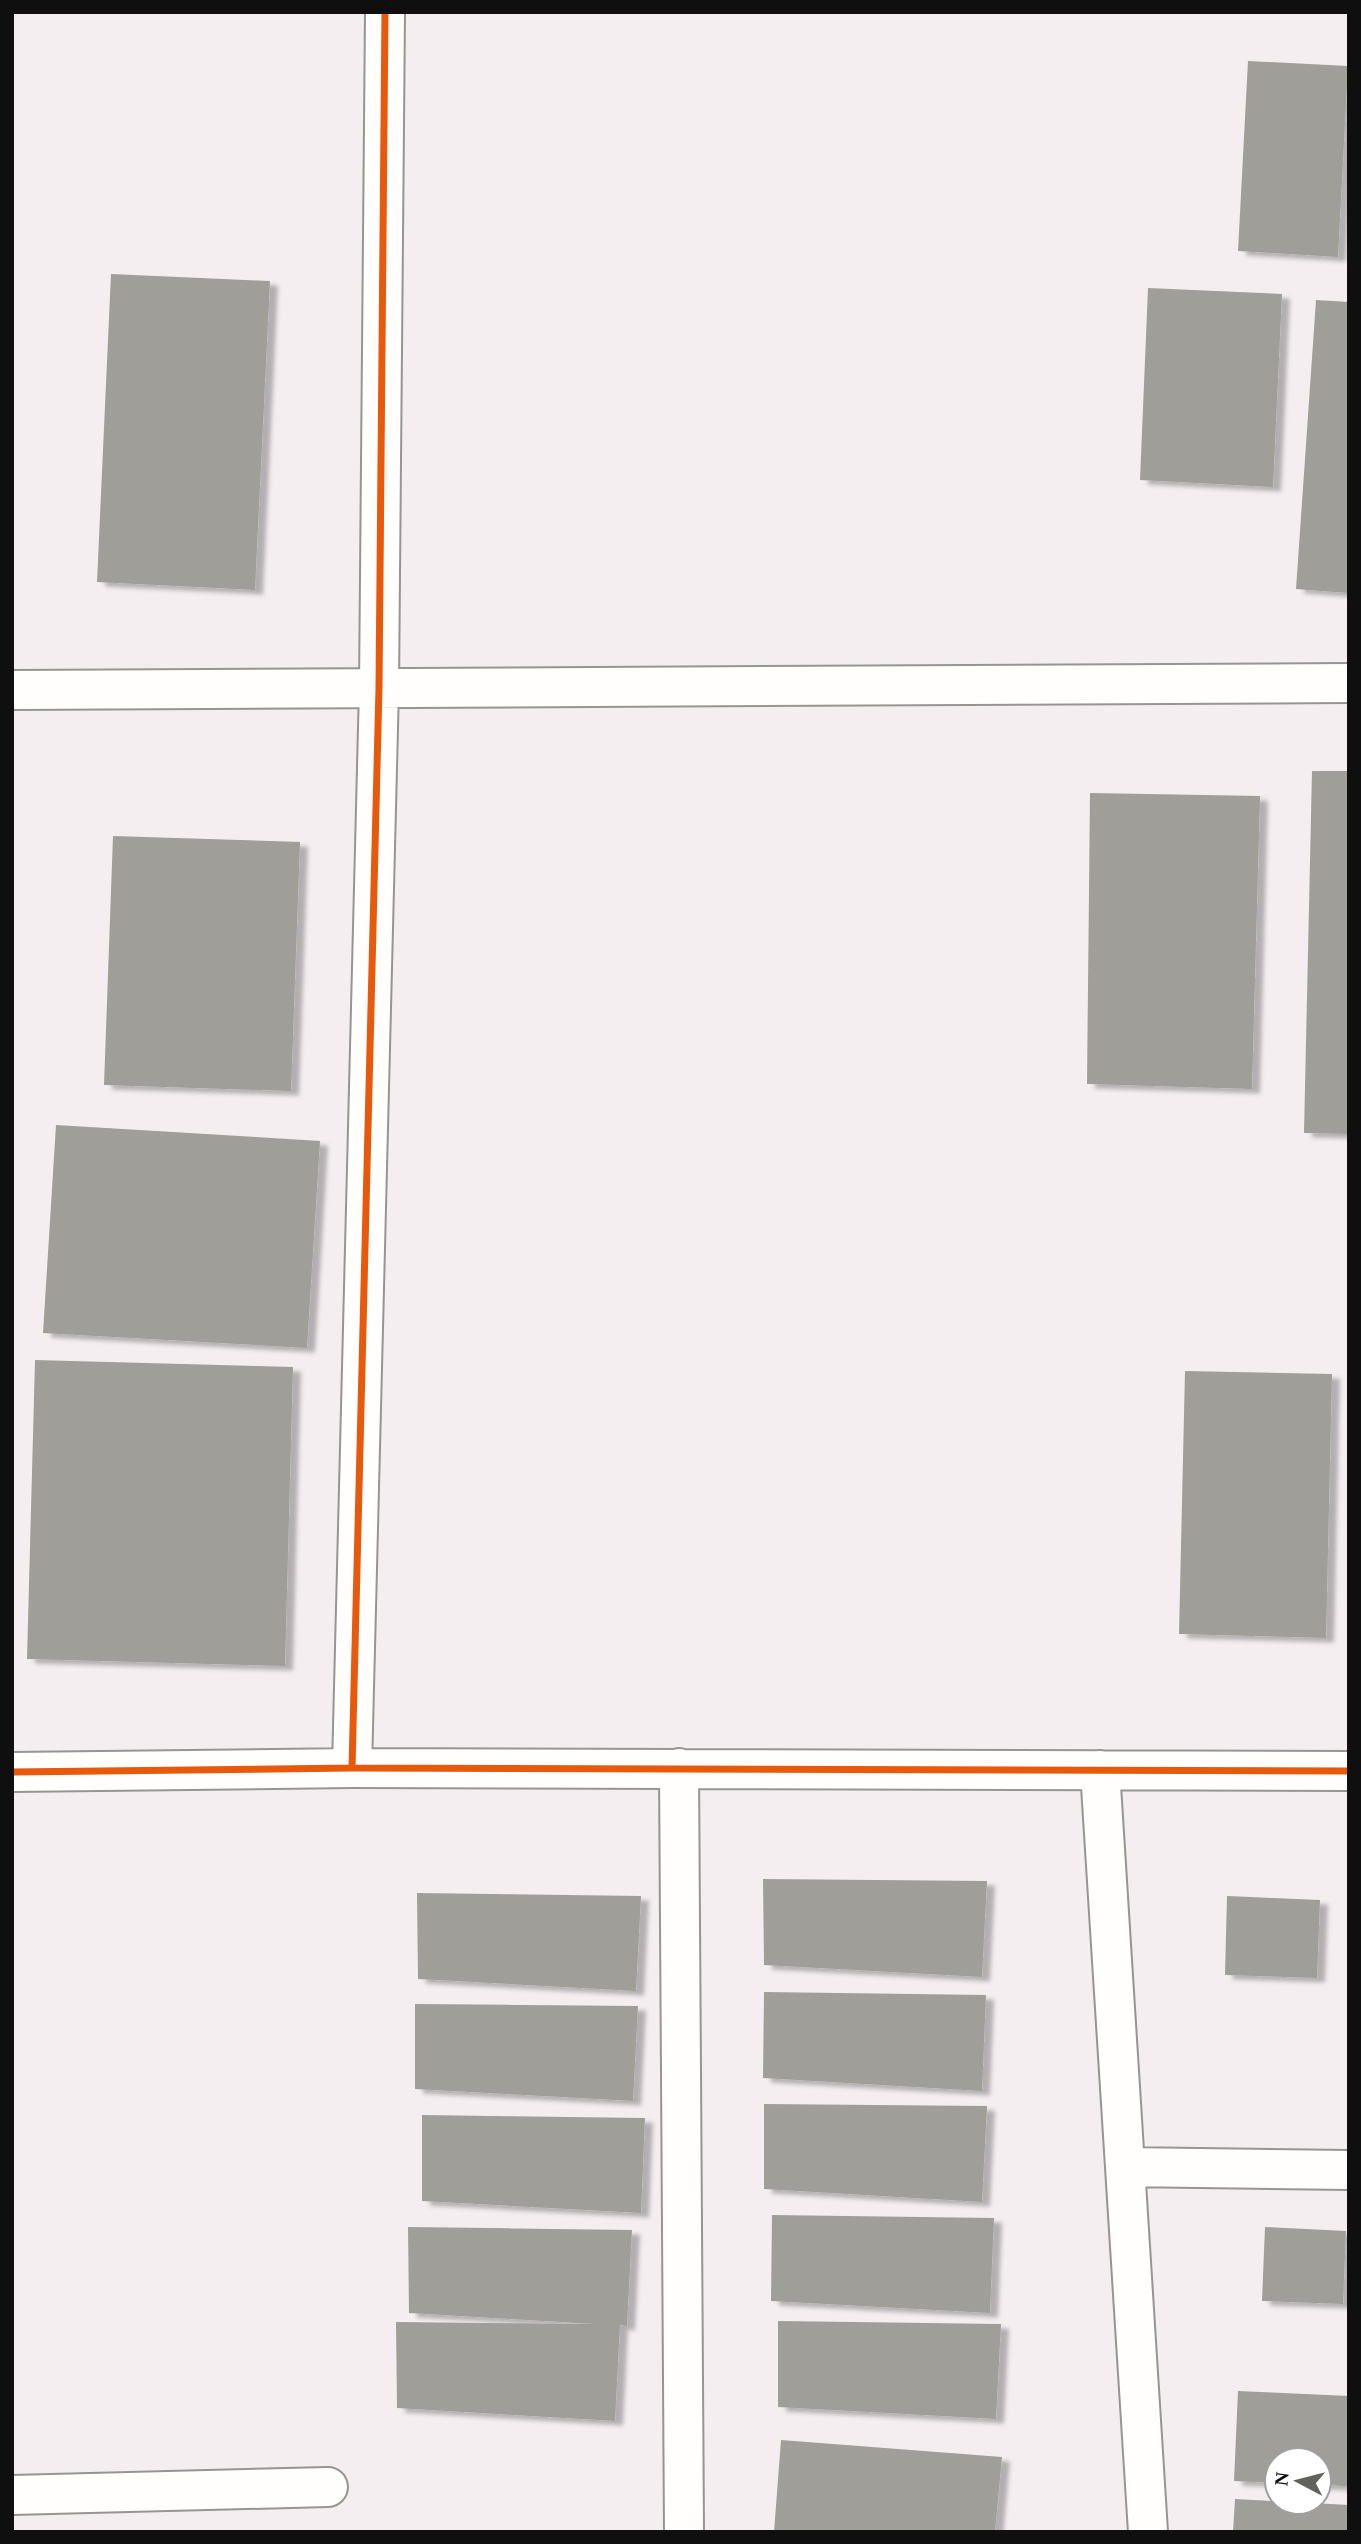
<svg xmlns="http://www.w3.org/2000/svg" width="1361" height="2544" font-family="'Times New Roman',serif">
<style>
.industrial{fill:#f4eef1;fill-rule:evenodd}
.building{fill:#a09e99;filter:url(#shadow)}
.lines{fill:none;stroke-linecap:round;stroke-linejoin:round}
.minor-casing{stroke:#969592;stroke-width:42}
.minor{stroke:#fffefd;stroke-width:38}
.cycleway-casing{stroke:#fff;stroke-width:11}
.cycleway{stroke:#e8590c;stroke-width:7}
</style>
<defs>
<filter id="shadow"><feDropShadow dx="8" dy="4.5" stdDeviation="2" flood-color="#0004"/></filter>
</defs>
<rect width="100%" height="100%" fill="#fcfbf4"/>
<path class="industrial" d="M12,12H1349V2532H12ZM1277,2460H1319V2502H1277Z"/>
<path class="building" d="M1248,61L1348,66L1338,257L1238,251Z
M111,274L270,281L255,590L97,582Z
M1148,288L1282,294L1273,487L1140,480Z
M1316,300L1349,302V593L1296,589Z
M1312,771H1349V1134L1304,1133Z
M1090,793L1260,796L1252,1089L1087,1084Z
M113,836L300,842L291,1091L104,1085Z
M56,1125L320,1141L307,1348L43,1333Z
M35,1360L293,1367L285,1666L27,1659Z
M1185,1371L1332,1374L1326,1638L1179,1634Z
M763,1879L987,1881L982,1977L764,1965Z
M417,1893L641,1896L636,1991L418,1979Z
M1227,1896L1320,1900L1317,1978L1225,1975Z
M764,1992L986,1995L982,2091L763,2078Z
M415,2004L638,2006L633,2101L415,2089Z
M764,2104L987,2106L982,2202L764,2189Z
M422,2115L645,2118L641,2213L422,2201Z
M772,2215L994,2218L990,2313L771,2301Z
M408,2227L632,2230L627,2326L620,2325L615,2421L397,2408L396,2322L595,2324L409,2313Z
M1265,2227L1346,2231L1343,2304L1262,2301Z
M778,2321L1001,2324L996,2419L778,2407Z
M1238,2391L1349,2396V2486L1319,2485V2460H1277V2483L1234,2481Z
M781,2440L1002,2457L995,2532H774Z
M1235,2499L1349,2505V2532H1233Z"/>
<g class="lines">
<defs>
<path id="minor" d="M12,690L1349,683
M352,1768L379,688L385,12
M679,1768L684,2532
M1100,1770L1148,2532
M12,1772L352,1768L1349,1771
M1125,2167L1349,2170
M12,2495L328,2487"/>
</defs>
<use href="#minor" class="minor-casing"/>
<use href="#minor" class="minor"/>
<defs>
<path id="cycleway" d="M352,1768L379,688L385,12
M12,1772L352,1768L1349,1771"/>
</defs>
<use href="#cycleway" class="cycleway-casing"/>
<use href="#cycleway" class="cycleway"/>
</g>
<rect width="1361" height="2544" fill="none" stroke="#0f0f0f" stroke-width="28"/>
<g transform="translate(1298 2481) rotate(277)"><circle r="33" fill="#ffffff" stroke="#9f9f9f" stroke-width="2"/>
<path d="M0-5L12 26L0 18L-12 26Z" fill="#62625f"/>
<text y="-10" font-size="19" font-weight="bold" text-anchor="middle" fill="#0f0f0f">N</text>
</g>
</svg>
